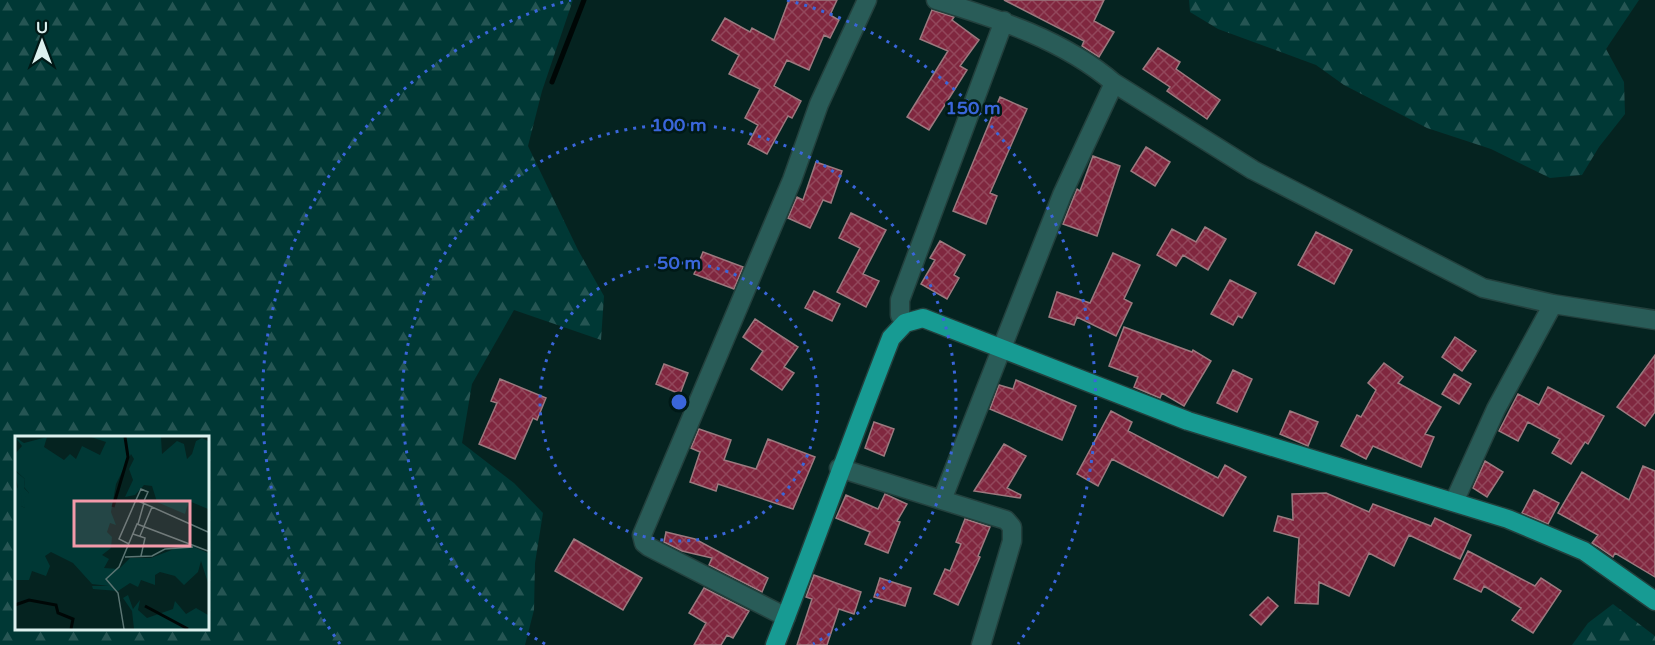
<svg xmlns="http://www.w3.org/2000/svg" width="1655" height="645" font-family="'Varela Round',sans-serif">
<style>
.forest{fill:url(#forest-firs);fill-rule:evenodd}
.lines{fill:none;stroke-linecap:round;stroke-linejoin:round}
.stream{stroke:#000706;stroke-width:5}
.building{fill:url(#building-cross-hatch);stroke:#9c797f;stroke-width:1.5}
.minor-casing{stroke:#23403d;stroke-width:21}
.major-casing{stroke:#23403d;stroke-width:21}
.minor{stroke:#295c58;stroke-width:18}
.major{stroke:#179b93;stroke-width:18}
.ring{fill:none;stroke:#3a66db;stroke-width:3;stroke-dasharray:3 6}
.inset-river{fill:none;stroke:#000706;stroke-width:3}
.inset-road{fill:none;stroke:#5b7573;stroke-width:1.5}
.view{fill:#f39aaa;fill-opacity:0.15;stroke:#f39aaa;stroke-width:3}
.inset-edge{fill:none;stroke:#ddf1ef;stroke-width:3}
.centre{fill:#3a66db;stroke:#001917;stroke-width:3}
.ring-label{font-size:18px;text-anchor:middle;font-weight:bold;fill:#3a66db;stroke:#001917;stroke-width:5;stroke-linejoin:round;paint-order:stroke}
</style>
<defs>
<pattern id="forest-firs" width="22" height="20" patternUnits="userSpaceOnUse" patternTransform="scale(1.5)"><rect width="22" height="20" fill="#003835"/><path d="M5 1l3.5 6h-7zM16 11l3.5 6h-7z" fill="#255553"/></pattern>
<pattern id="building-cross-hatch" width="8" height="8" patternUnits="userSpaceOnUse" patternTransform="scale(1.5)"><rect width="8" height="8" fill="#80273f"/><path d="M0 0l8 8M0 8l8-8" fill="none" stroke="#92475b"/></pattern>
</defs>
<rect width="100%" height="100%" fill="#052320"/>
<path class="forest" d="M0,0H573L542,91L528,146L578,250L604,296L601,340L514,310L472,384L462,443L514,483L543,513L535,563L534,610L525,645H0ZM16,438H207V628H16Z
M1189,0H1639L1606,49L1624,82L1625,114L1599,147L1582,175L1550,178L1491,149L1427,128L1344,85L1316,65L1218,29L1190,12Z
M1613,604L1655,636V645H1572L1588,623Z"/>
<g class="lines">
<path class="stream" d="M552,82L584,0"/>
</g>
<path class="building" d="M789,0H837L830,15L839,20L830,38L824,35L809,70L787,60L774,86L801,101L792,118L788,116L767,154L748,144L758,125L745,118L760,89L729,74L739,55L712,40L725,18L750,32L752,28L774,40Z
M1004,0H1104L1094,21L1114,32L1099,57L1082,46L1084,41Z
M932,10L954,17L952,20L979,40L960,66L967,70L929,130L907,117L948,51L920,39Z
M1158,48L1180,62L1176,69L1220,100L1207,119L1167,91L1170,87L1143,69Z
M1000,97L1027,109L990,193L997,196L986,224L953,211Z
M1146,147L1170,162L1155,186L1131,171Z
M1093,156L1120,166L1097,236L1063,224L1077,189L1080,191Z
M816,162L842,171L831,203L823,200L810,228L788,218L797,197L803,200Z
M851,213L886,230L863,274L879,281L866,307L837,292L860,248L839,238Z
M1205,227L1226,239L1208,270L1183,255L1176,266L1157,255L1172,229L1196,242Z
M1316,232L1352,250L1334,284L1298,265Z
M940,241L965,255L954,275L959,278L947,299L921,284L935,260L930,258Z
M703,252L743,267L734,289L694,274Z
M1113,253L1140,265L1124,299L1132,303L1116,336L1077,317L1074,325L1049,317L1057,292L1090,303Z
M1230,280L1256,293L1242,318L1238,316L1233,325L1211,314Z
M814,291L840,304L832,321L805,308Z
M755,319L798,347L784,367L794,373L782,390L751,369L763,351L743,337Z
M1124,327L1192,352L1193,350L1211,361L1184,406L1162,393L1160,398L1134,387L1138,377L1109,366Z
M1455,337L1476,351L1462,371L1442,357Z
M1655,355V412L1645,426L1617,407Z
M1384,363L1403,377L1398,383L1441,407L1425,434L1434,437L1421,467L1373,446L1366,459L1341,446L1357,415L1361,417L1376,390L1368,383Z
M664,364L688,373L680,394L656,384Z
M1233,370L1252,379L1237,412L1217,403Z
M1454,374L1471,384L1459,404L1442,394Z
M500,379L546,398L537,420L533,418L515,459L479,444L497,403L491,401Z
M1016,380L1076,406L1062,440L990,409L999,385L1013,389Z
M1548,387L1604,416L1588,444L1585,442L1571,464L1552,453L1560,439L1528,422L1518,441L1499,431L1518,394L1539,405Z
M1111,411L1132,422L1128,431L1218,478L1225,465L1246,477L1223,516L1112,459L1098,486L1077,474Z
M1290,411L1318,422L1308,446L1280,434Z
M874,422L894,429L884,456L865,448Z
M699,429L731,440L724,460L756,469L768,439L815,457L793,509L718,484L716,491L690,482L700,452L691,448Z
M1004,444L1026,456L1007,488L1021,495L1020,498L974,491Z
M1485,461L1503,472L1487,497L1473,488Z
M1643,466L1655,471V577L1615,553L1613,557L1597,546L1592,543L1598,535L1558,513L1582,472L1629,500Z
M1534,490L1559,503L1548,524L1522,513Z
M1326,493L1369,512L1373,504L1431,526L1435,518L1471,535L1460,559L1409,535L1394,566L1369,553L1349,596L1319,582L1318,604L1295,603L1299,538L1274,531L1278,516L1293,520L1292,494Z
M885,494L907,504L897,521L900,522L888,553L865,544L870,532L836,518L846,495L878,509Z
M965,519L990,527L978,556L980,557L958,605L934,594L945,569L950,571L961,544L956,542Z
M666,532L695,539L768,578L762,592L709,565L712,558L682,551L664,542Z
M574,539L642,578L623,610L555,571Z
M1468,551L1535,586L1541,578L1561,591L1533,633L1512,620L1521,608L1484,586L1481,592L1454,579Z
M814,575L861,592L854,614L839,609L827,645H797L812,599L806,597Z
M880,578L911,588L905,606L874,597Z
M704,588L749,611L733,638L727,635L721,645H694L706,623L689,613Z
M1268,597L1278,606L1261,625L1250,615Z"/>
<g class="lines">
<defs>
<path id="minor" d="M936,0C998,19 1064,40 1114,83L1062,195L942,500
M1114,83L1253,170L1483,288L1553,304L1655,320
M905,323L900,315V300L1004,21
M839,468L1006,520L1012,527V541L981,645
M1454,502L1496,409L1553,304
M786,617L649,547L644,543L642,535L792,180L819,104L867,0"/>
<path id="major" d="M775,645C815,543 851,440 891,338L905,323L923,318L1188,421L1508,519L1584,551L1655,601"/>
</defs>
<use href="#minor" class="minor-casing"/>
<use href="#major" class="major-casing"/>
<use href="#minor" class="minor"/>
<use href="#major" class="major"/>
</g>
<g class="ring">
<circle cx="679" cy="402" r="139"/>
<path d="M545 644A277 277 0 1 1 813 644"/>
<path d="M340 644A416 416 0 0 1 571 0M787 0A416 416 0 0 1 1018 644"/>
</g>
<g transform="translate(15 436)">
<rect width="194" height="194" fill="#052320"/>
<path d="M0,35L10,43L9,52L14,57L10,72L6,70Z" fill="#003835"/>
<path d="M0,1L9,7L32,1L29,11L49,24L55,18L61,23L67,10L85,19L91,6L76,1H146L147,18L162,5L169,8L172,23L177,18L181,5L187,2L193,5V73L174,65L170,78L142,66L137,50L129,49L120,59L110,61L118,44L114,33L119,23L116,18L101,48L96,76L101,89L95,87L92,96L97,101L96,112L87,119L94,123L89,132L104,133L115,122H136L172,108L193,117V147L186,125L183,136L169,149L160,140L145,136L140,139V149L126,144L123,151L115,147L103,155L78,153L77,150H94L77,148L58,127L36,116L30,120L35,130L31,140L17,135L14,144H0V47L7,60L6,70L10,72L8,63L14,57L9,51L10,43L0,34V18L7,10ZM113,159L118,173L125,164L123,174L132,182L158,173L160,165L171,178L181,172L193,179V193H119L117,175L108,162Z" fill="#003835"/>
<path class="inset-river" d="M98,71L113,21L110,1M0,169L14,164L41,169L43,177L58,183L56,193M130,170L173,193"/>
<path class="inset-road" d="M121,64L126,53L133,56L128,67M137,71L193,96M123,88L129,67M118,98L130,102L126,120M114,108L104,103L121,64L137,71L125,100M110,121L137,120L150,113L178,111M109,193L103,157L91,143L104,131L122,88L193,115"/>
<path class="view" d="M59,65H175V110H59Z"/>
<rect width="194" height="194" class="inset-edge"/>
</g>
<circle cx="679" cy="402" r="9" class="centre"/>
<g class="ring-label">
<text x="973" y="114">150 m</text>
<text x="679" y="131">100 m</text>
<text x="679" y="269">50 m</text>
</g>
<g transform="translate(42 42)" stroke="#001917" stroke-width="4.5" paint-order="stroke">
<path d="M0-4.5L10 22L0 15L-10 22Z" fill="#ddf1ef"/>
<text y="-9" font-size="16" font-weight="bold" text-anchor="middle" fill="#ddf1ef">U</text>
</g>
</svg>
